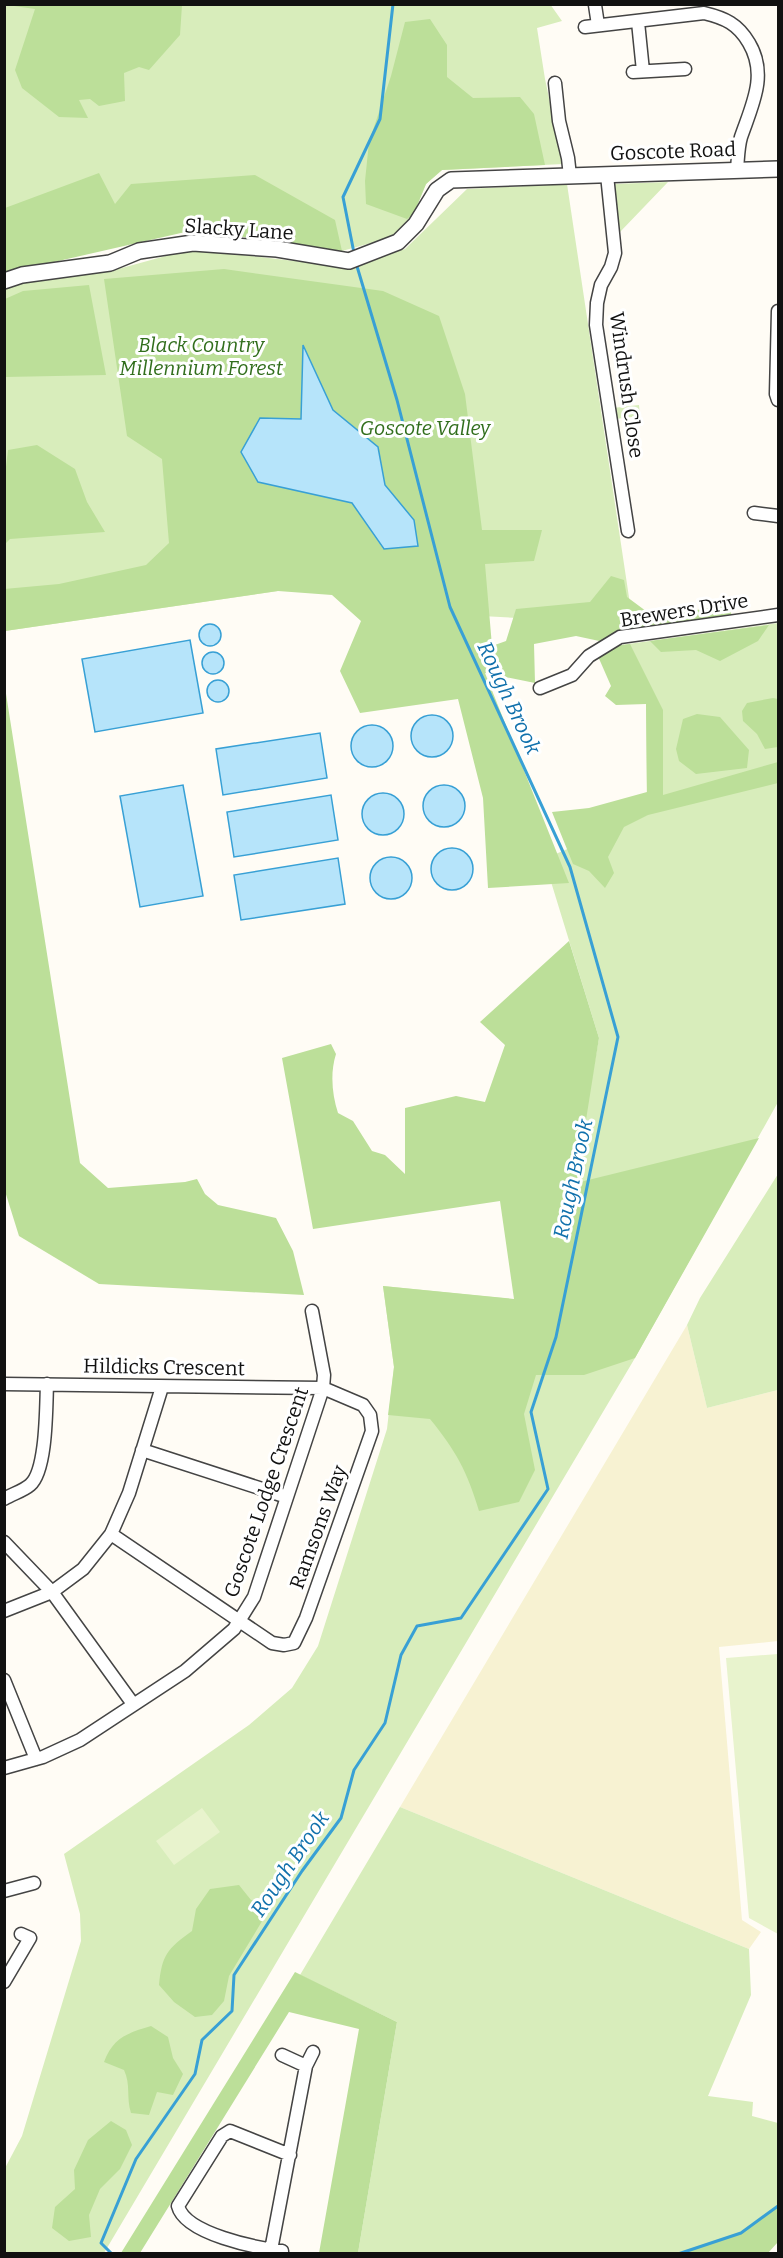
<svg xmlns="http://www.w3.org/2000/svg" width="783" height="2258" font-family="Bitter,serif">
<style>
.farmland{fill:#f7f2d2}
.green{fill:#d8edbb}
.forest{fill:#bcdf99;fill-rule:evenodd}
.pitch{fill:#e8f3cd}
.water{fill:#b6e4fa;stroke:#38a0d5;stroke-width:1.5}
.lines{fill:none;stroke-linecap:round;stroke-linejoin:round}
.stream{stroke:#38a0d5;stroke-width:3}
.minor-casing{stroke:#444;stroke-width:15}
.tertiary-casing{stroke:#444;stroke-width:18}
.minor{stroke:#fff;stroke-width:12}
.tertiary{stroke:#fff;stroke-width:15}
.labels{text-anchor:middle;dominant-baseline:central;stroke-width:6;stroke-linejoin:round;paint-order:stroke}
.street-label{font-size:20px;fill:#111;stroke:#fff}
.park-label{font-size:20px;font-style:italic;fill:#316e1c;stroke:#fff}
.water-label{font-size:21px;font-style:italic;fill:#1171ac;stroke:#fff}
</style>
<rect width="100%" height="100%" fill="#fffcf5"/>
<path class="farmland" d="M687,1325L707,1408L778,1390V1641L719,1647L742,1920L761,1932L749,1949L400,1807Z"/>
<path class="green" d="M550,4L562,21L537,28L545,79L563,164L442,170L426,184L414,213L393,237L342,251L194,230L132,242L19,270L5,276V5Z
M668,182L620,232L613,184Z
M567,184L633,624L424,613L339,582L5,631L4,289L20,283L111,271L191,249L346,267L405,249L467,189Z
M639,405L640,416L615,419L613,408Z
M778,623V1102L635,1358L104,2253H5L4,2170L22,2136L81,1941L80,1914L64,1854L249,1725L292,1688L318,1646L387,1429L394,1367L383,1286L552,1303L599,1038L544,859L647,815L646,703L614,646Z
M778,1174V1390L707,1408L687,1325L700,1298Z
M400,1807L749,1949L751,1995L708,2096L753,2102L752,2116L778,2123V2205L741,2233L678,2253H358L397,2022L300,1975Z"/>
<path class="forest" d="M7,5H182L180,35L149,70L139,67L124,73L125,101L99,106L90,99L79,100L88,118L59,117L22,88L15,70L35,9Z
M430,19L447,45V77L473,98L520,97L534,114L545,165L442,170L426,184L414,213L407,219L366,204L365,181L369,142L391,76L405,22Z
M99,173L115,204L131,184L255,175L335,220L342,251L194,230L19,270L5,276V208Z
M224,269L383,291L439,316L465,394L482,530H542L534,561L485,564L492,646L506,641L516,609L590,602L611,576L624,580L627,597L654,617L727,605L732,615L619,635L604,642L576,636L534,644L535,683L485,673L569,883L488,888L483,798L458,699L360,713L340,671L361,621L332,595L278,591L5,631L4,589L59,584L146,565L169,543L162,459L127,436L104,279ZM303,347L333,410L378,447L385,485L414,520L383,549L352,503L258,482L260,418L302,419Z
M89,285L106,375L5,377V299L23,291Z
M37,445L75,469L87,502L105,532L10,539L5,544V475L8,450Z
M769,625L758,641L720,661L696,650L661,652L650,641Z
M630,644L663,710V795L778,762V783L648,815L624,827L608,857L614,873L605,888L589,871L573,864L552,812L589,808L647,792L646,704L616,705L605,696L611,686L597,654L614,646Z
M4,681L80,1163L108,1188L185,1182L197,1179L205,1194L218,1205L276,1218L293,1251L304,1295L99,1284L19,1236L4,1188Z
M773,698L778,699V747L765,749L757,734L743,721L742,711L747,703Z
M697,714L720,717L749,750L747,768L696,774L679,761L676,749L683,719Z
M569,941L599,1038L576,1183L759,1138L635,1358L584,1375H536L524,1414L535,1470L519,1502L479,1511C467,1471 456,1451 430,1419L388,1415L394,1367L383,1286L514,1299L500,1201L313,1229L282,1058L331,1044L336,1054C330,1073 332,1094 338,1113L353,1121L372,1151L385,1155L405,1174V1108L456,1096L485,1102L505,1045L480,1022Z
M239,1885L251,1900L273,1903L229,1976L224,2001L212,2015L195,2017L174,2002L159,1985C162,1955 167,1949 192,1931L196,1909L210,1889Z
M295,1972L397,2022L358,2253H319L359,2029L289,2012L140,2253H121Z
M151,2026L168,2037L173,2058L183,2074L173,2095L157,2092L149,2115L131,2113C126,2097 131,2085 124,2070L104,2062C113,2038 127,2033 151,2026Z
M111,2121L126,2130L132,2145L120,2169L100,2189L89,2215L91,2237L69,2241L52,2228L55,2207L75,2189L74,2170L88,2140Z
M778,2206V2242L768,2253H678L741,2233Z"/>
<path class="pitch" d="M778,1654V1934L749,1918L726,1658Z
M202,1808L220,1832L174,1865L156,1841Z"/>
<path class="water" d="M303,345L333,410L378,447L385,485L414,520L418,546L384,549L352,503L258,482L241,452L260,418L301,419Z
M199 635a11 11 0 1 1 22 0a11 11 0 1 1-22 0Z
M190,640L203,713L95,732L82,659Z
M202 663a11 11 0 1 1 22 0a11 11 0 1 1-22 0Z
M207 691a11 11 0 1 1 22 0a11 11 0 1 1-22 0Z
M411 736a21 21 0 1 1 42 0a21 21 0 1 1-42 0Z
M351 746a21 21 0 1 1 42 0a21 21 0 1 1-42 0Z
M320,733L327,778L223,795L216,749Z
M183,785L203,896L140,907L120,796Z
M423 806a21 21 0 1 1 42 0a21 21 0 1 1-42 0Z
M362 814a21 21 0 1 1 42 0a21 21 0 1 1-42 0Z
M331,795L338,840L234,857L227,812Z
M431 869a21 21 0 1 1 42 0a21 21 0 1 1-42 0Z
M370 878a21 21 0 1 1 42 0a21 21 0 1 1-42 0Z
M338,858L345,904L241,920L234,875Z"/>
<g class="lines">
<path class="stream" d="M354,253L343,197L380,119L393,4
M112,2254L101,2243L136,2159L195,2074L202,2040L232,2011L234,1975L302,1871L341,1818L354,1770L385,1723L401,1655L417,1626L461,1618L548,1489L531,1412L556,1337L618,1037L570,867L450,607L397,400L356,263
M678,2254L741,2233L778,2206"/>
<defs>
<path id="minor" d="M595,5L598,25
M638,22L643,71
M585,27L704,13C725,18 738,24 749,43C768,75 752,105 741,137C738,147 738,159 737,169
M633,72L685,69
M555,83L559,121L568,158L570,176
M607,175L615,253L611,267L601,285L597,303L596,325L628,531
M778,311L776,394L778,400
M754,513L778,516
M540,688L572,675L589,656L620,637L778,615
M4,1384L323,1388L363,1405L370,1415L372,1431L306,1618L294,1643L284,1645L272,1643L111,1534
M142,1450L287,1497
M4,1499C12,1494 23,1491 30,1485C47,1471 46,1406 47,1384
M4,1542L52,1592L133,1704
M4,1611L52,1592L83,1569L111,1534L129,1493L162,1387
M4,1680L36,1759
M4,1768L43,1757L80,1740L185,1671L234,1629L254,1597L323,1388L324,1375L312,1311
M4,1891L34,1883
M4,1982L30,1938L21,1934
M282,2055L306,2066
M271,2250L306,2066L313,2052
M282,2251C257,2248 185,2234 178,2206L222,2136L230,2131L290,2155"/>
<path id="tertiary" d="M4,281L22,275L110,263L139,251L193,243L277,249L349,261L398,242L416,224L437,190L451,180L778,169"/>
</defs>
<use href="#minor" class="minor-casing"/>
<use href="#tertiary" class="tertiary-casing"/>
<use href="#minor" class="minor"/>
<use href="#tertiary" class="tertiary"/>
</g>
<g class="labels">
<g class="street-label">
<text transform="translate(673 151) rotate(-2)">Goscote Road</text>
<text transform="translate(239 229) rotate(4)">Slacky Lane</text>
<text transform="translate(627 385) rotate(82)">Windrush Close</text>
<text transform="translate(684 610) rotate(-9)">Brewers Drive</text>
<text transform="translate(164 1367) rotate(1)">Hildicks Crescent</text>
<text transform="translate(266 1492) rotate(-71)">Goscote Lodge Crescent</text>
<text transform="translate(318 1527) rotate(-70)">Ramsons Way</text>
</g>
<g class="park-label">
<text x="201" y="345">Black Country<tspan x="201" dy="23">Millennium Forest</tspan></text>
<text x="425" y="428">Goscote Valley</text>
</g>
<g class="water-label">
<text transform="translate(509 698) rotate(65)">Rough Brook</text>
<text transform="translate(573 1179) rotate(-78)">Rough Brook</text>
<text transform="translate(290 1864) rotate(-56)">Rough Brook</text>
</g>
</g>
<rect width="783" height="2258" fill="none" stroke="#111111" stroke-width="12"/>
</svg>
